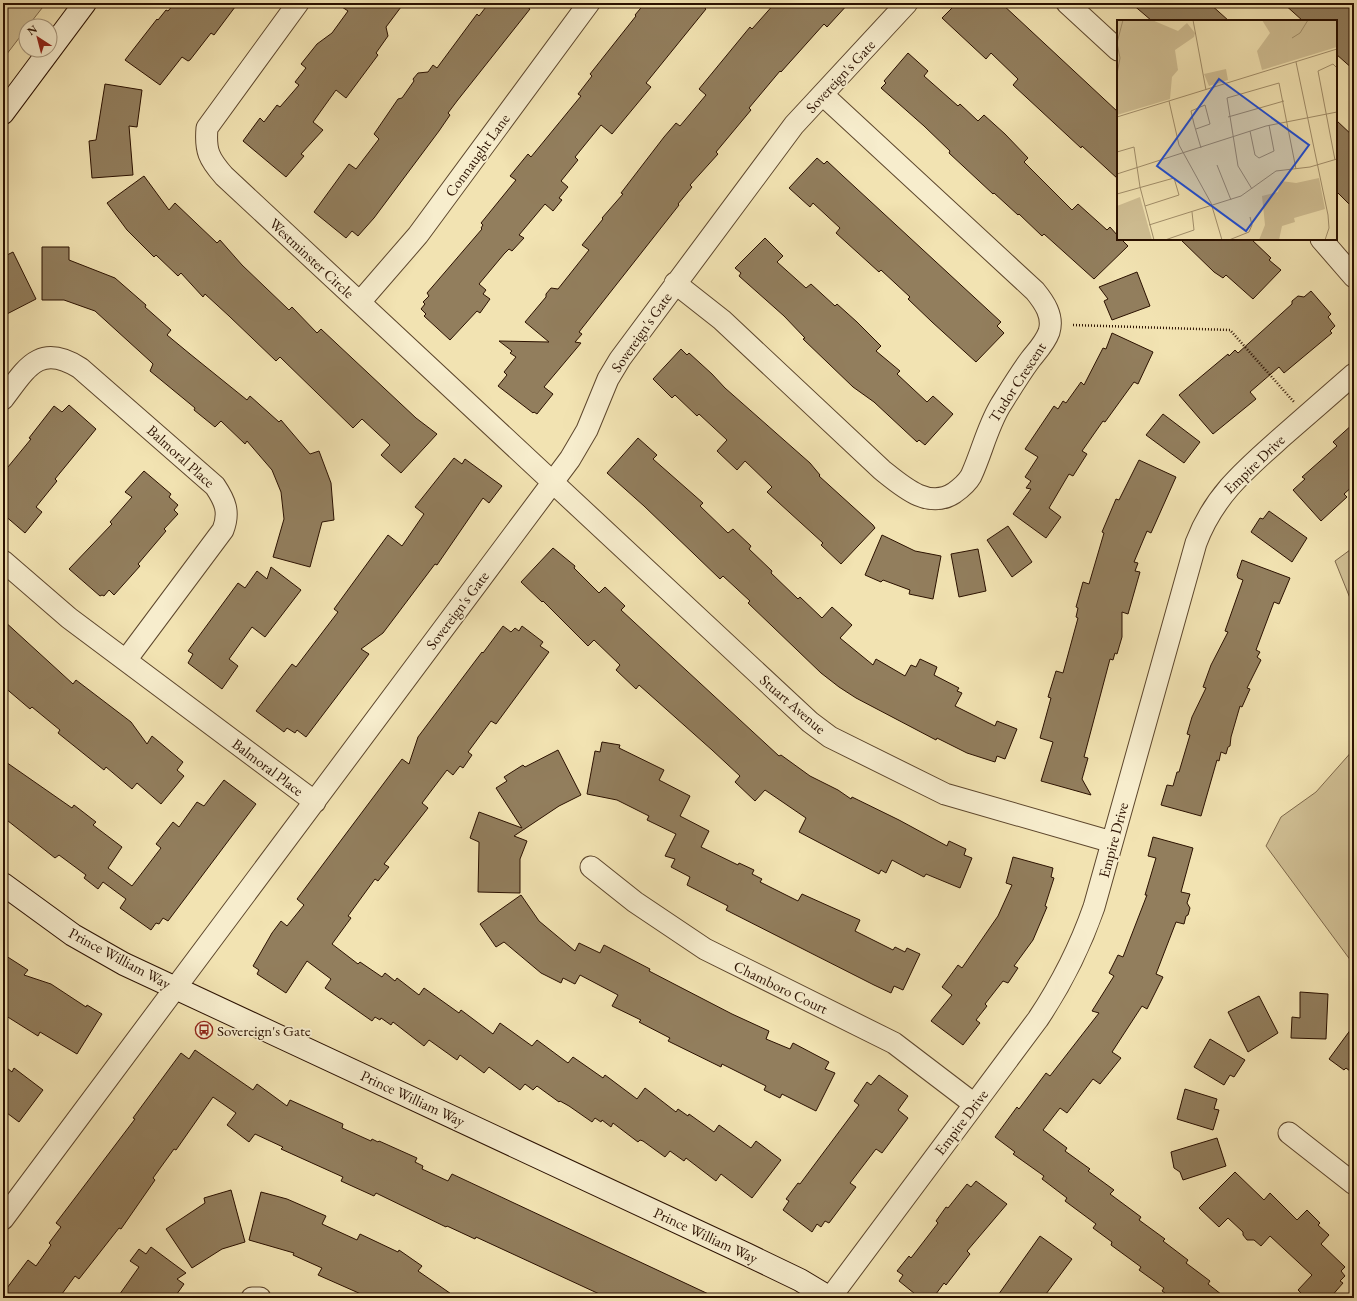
<svg xmlns="http://www.w3.org/2000/svg" width="1357" height="1301" font-family="'EB Garamond',serif">
<style>
.green{fill:#d0bf94;stroke:#7e684a}
.building{fill:#927e5d;stroke:#2b1100}
.lines{fill:none;stroke-linecap:round;stroke-linejoin:round}
.street-casing{stroke:#5d462c;stroke-width:23}
.secondary-casing{stroke:#2b1100;stroke-width:24}
.path{stroke:#2b1100;stroke-width:2.5;stroke-dasharray:1 2;stroke-linecap:butt}
.street{stroke:#f7edcd;stroke-width:21}
.secondary{stroke:#f7edcd;stroke-width:22}
.labels{text-anchor:middle;dominant-baseline:central;stroke-width:3.5;stroke-linejoin:round;paint-order:stroke}
.street-label{font-size:15px;fill:#2b1100;stroke:#f7edcd}
.poi-label{font-size:15px;fill:#2b1100;stroke:#f7edcd;text-anchor:start}
.inset-road{fill:none;stroke:#a28f6b;stroke-width:1}
.view{fill:#1d4ed8;fill-opacity:0.15;stroke:#1d4ed8;stroke-width:2}
.inset-edge{fill:none;stroke:#2b1100;stroke-width:2}
</style>
<rect width="100%" height="100%" fill="#f2e3b2"/>
<filter id="stains"><feTurbulence type="fractalNoise" baseFrequency=".005" numOctaves="4"/><feColorMatrix values="0 0 0 0 .2 0 0 0 0 .09 0 0 0 0 .02 0 0 0 .5 -.17"/></filter>
<radialGradient id="worn" r=".72"><stop offset=".6" stop-color="#630" stop-opacity="0"/><stop offset="1" stop-color="#630" stop-opacity=".3"/></radialGradient>
<path class="green" d="M3,3H46L28,26H26V29L3,59Z
M1354,547V608L1335,561Z
M1354,749V965L1266,846L1281,817L1316,792Z"/>
<path class="building" d="M175,3H238L214,35L211,33L190,60L188,61L182,57L160,85L125,60L157,19L158,20L166,10L168,11Z
M336,3H404L386,27L388,36L376,53L378,55L346,98L336,90L313,122L323,130L301,154L304,156L286,177L243,141L260,118L264,122L277,105L280,107L299,85L295,82L306,68L301,64L317,44L332,33L348,11Z
M489,3H522L530,9L457,101L448,113L450,115L439,131L374,218L358,236L352,231L346,238L314,212L349,164L356,169L379,139L374,134L398,99L402,98L414,81L413,79L418,73L428,72L433,65L437,68L477,14L479,16Z
M645,3H699L706,9L646,83L651,87L612,134L601,125L575,157L578,160L561,181L568,187L559,198L562,200L553,211L545,204L519,235L524,238L512,251L509,249L504,254L479,284L486,290L483,294L490,299L480,313L477,311L450,340L424,316L426,314L421,309L425,304L423,302L429,296L427,293L482,229L481,228L483,225L481,223L516,180L510,176L528,154L531,157L581,96L578,94L592,76L590,74L636,16L635,15Z
M775,3H849L827,27L824,24L781,72L780,71L749,108L751,110L716,152L718,154L690,185L692,187L678,204L679,205L579,332L582,334L575,342L581,343L544,387L553,394L537,414L534,412L533,413L498,386L507,375L504,372L516,357L510,353L512,351L499,341L549,342L525,322L546,297V294L551,288L558,289L589,250L582,245L603,219L602,218L623,194L621,193L664,137L676,123L680,126L706,95L699,89L750,27L752,29Z
M957,3H1001L1118,112V179L1082,146L1081,148L1013,85L1018,79L991,53L986,59L942,18Z
M1131,3H1209L1229,21H1152Z
M1283,3H1349L1354,8V70L1336,54V21H1303Z
M908,53L928,71L924,76L958,106L960,104L978,121L984,115L1005,134L1028,158L1024,162L1072,210L1078,204L1107,230L1110,227L1118,236V239H1121L1128,246L1094,279L1044,234L1042,236L1019,214L1018,215L994,193L993,194L949,153L950,151L924,126L881,88L886,83L884,81Z
M105,84L142,90L137,127L129,126L133,175L92,178L89,141L96,140Z
M1336,120L1354,137V209L1336,191Z
M817,158L824,164L827,161L843,176L1001,322L997,326L1004,333L976,362L932,322L908,299L910,297L881,270L879,272L836,233L840,228L813,203L810,207L789,188Z
M144,176L169,210L175,203L217,243L220,240L242,265L289,310L292,307L317,333L321,329L416,418L437,434L401,473L381,455L390,445L362,419L353,428L280,357L276,361L229,316L205,294L203,297L181,273L178,276L156,255L154,257L127,230L107,203Z
M765,238L783,256L777,262L806,288L811,284L835,306L837,304L857,322L881,346L876,351L900,371L897,374L927,402L933,396L953,414L925,445L919,440L917,442L874,402L853,387L803,339L805,338L784,316L739,276L741,273L735,268Z
M1180,239H1251L1271,258L1269,260L1281,270L1253,299L1226,275L1223,278L1214,272Z
M42,247H69V260L115,278L146,305L145,307L171,330L167,335L190,354L247,400L250,396L279,422L281,420L310,454L319,451L331,483L334,520L322,522L310,567L273,557L284,519L281,492L272,470L247,441L245,444L221,421L215,427L194,410L195,408L150,371L153,364L150,361L95,311L64,300H42Z
M13,252L36,299L3,316V257Z
M1137,272L1150,306L1112,320L1104,301L1108,299L1099,287Z
M1311,291L1331,314L1328,317L1335,326L1330,331L1332,333L1284,373L1279,367L1250,392L1256,399L1213,434L1179,395L1228,354L1229,356L1235,350L1238,353L1292,304V301L1298,296L1304,297Z
M1112,333L1153,352L1138,384L1134,382L1105,422L1103,421L1082,451L1087,454L1073,476L1069,474L1049,508L1061,517L1046,538L1013,514L1031,489L1026,488L1031,481L1025,477L1038,457L1025,449L1054,406L1058,409L1063,401L1066,403L1081,382L1084,385L1103,348L1106,349Z
M681,349L687,355L689,353L712,374L725,388L810,463L820,475L819,476L873,525L875,528L841,564L821,545L823,543L767,492L772,487L745,461L737,470L717,451L727,440L699,414L697,416L675,395L672,398L653,379Z
M69,405L96,429L55,479L57,481L36,507L42,512L25,533L3,514V473L31,439L29,438L54,406L62,412Z
M1163,414L1200,442L1184,463L1146,435Z
M1354,423V485L1344,494L1347,497L1321,521L1293,490L1305,479L1302,477L1337,446L1333,442Z
M638,438L657,455L653,459L703,503L700,506L728,533L733,529L751,546L749,549L772,571L771,573L798,599L800,597L822,618L832,607L852,625L840,638L873,665L876,659L905,676L911,665L916,667L920,659L937,667L934,675L959,688L957,691L962,693L955,706L995,726L997,721L1017,729L1005,759L997,756L995,762L967,753L937,738L936,740L856,698L839,687L821,673L748,603L750,601L723,576L720,579L644,506L607,473Z
M454,458L462,464L465,459L502,486L489,503L483,498L437,565L435,564L383,633L361,649L369,654L306,737L297,730L295,733L287,728L284,732L256,711L292,664L296,667L338,612L334,609L388,535L402,546L424,514L415,507Z
M1139,460L1176,477L1151,533L1147,531L1134,562L1138,563L1135,571L1140,572L1128,614L1122,612V637L1117,654L1115,653L1113,660L1110,659L1084,757L1088,758L1082,779L1091,795L1041,781L1053,742L1040,738L1051,698L1048,697L1056,671L1063,673L1078,618L1076,617L1078,608L1076,607L1083,582L1089,584L1104,533L1102,532L1116,499L1119,500Z
M144,471L171,494L169,497L178,505L174,510L178,514L164,529L166,531L138,564L140,566L114,595L109,590L104,596L102,595L100,596L69,569L112,524L110,522L132,497L125,492Z
M1269,511L1307,538L1292,562L1251,532L1260,518L1263,519Z
M1008,526L1032,562L1012,577L987,540Z
M882,535L915,551L941,556L933,599L909,594L910,590L883,580L881,582L865,575Z
M553,548L575,566L574,568L599,593L605,587L625,606L621,610L779,756L781,755L810,776L838,790L851,799L852,797L899,820L947,846L949,841L966,849L964,855L972,858L960,888L926,874L924,877L892,860L886,873L881,870L879,874L799,832L806,818L765,790L755,801L735,782L740,776L712,750L639,685L636,689L616,670L620,665L594,640L588,646L543,601L542,602L521,582Z
M978,549L986,591L959,597L951,554Z
M1242,560L1290,578L1279,604L1274,602L1256,650L1260,652L1257,657L1261,660L1247,688L1250,689L1242,707L1240,706L1231,737L1230,746L1228,747L1226,754L1221,752L1219,761L1217,760L1201,816L1161,805L1167,785L1173,786L1177,772H1179L1190,735L1187,734L1192,717L1206,688L1203,687L1211,665L1228,632L1225,631L1243,580L1238,578L1237,575Z
M271,567L301,590L265,637L252,627L229,659L238,666L222,689L188,663L193,654L188,651L238,583L245,588L257,571L267,579Z
M3,620L73,684L76,680L131,722L147,744L152,736L183,762L177,770L184,776L161,804L137,783L132,789L106,767L104,770L58,733L60,730L32,707L30,709L3,686Z
M503,626L511,632L515,628L519,631L522,626L543,642L540,646L549,652L496,724L491,721L468,752L472,755L463,768L460,766L453,775L447,770L422,803L428,808L384,864L389,867L378,881L375,879L348,916L351,918L332,944L358,964L360,962L382,977L385,973L395,981L397,978L419,995L424,988L459,1013L461,1010L493,1034L500,1023L532,1046L537,1040L568,1063L573,1057L603,1078L605,1075L637,1099L645,1088L676,1112L678,1109L688,1116L689,1114L714,1132L719,1125L751,1148L756,1141L781,1160L752,1198L721,1174L716,1181L686,1158L684,1161L670,1151L665,1157L643,1141L640,1140L638,1142L613,1123L611,1127L602,1120L601,1122L595,1118L592,1122L569,1106L560,1101L559,1102L537,1086L533,1090L525,1084L520,1090L489,1067L484,1073L460,1055L457,1060L429,1040L424,1046L393,1022L391,1025L381,1018L380,1020L375,1017L372,1021L325,988L331,979L307,961L286,993L257,974L259,970L253,966L272,933L281,921L287,926L304,905L297,899L402,759L409,764L418,737L482,652L483,653Z
M602,742L620,745L619,748L664,770L659,780L690,796L680,816L709,831L701,847L738,865L739,863L754,870L752,874L762,879L760,882L798,901L802,894L860,920L855,931L893,950L895,947L905,952L907,948L920,954L903,990L894,986L891,993L874,985L726,910L728,906L687,885L690,877L671,867L675,859L665,856L676,834L647,820L649,816L617,800L587,794L595,751L600,752Z
M558,750L581,795L559,806L514,836L527,841L520,859V893L478,892L479,842L470,838L479,812L522,828L496,788L507,781L504,777L523,765L525,767Z
M3,760L72,808L74,805L96,822L93,825L122,847L108,868L132,886L161,848L156,844L173,822L179,827L197,802L204,806L224,780L256,804L168,921L163,918L159,924L156,923L151,930L120,908L126,899L103,882L98,889L84,878L86,875L59,855L55,858L3,817Z
M1153,837L1193,848L1181,892L1190,894L1187,903L1190,908L1188,915L1186,916L1184,924L1176,922L1156,974L1163,977L1147,1009L1142,1006L1112,1052L1121,1058L1100,1084L1093,1079L1067,1113L1060,1108L1043,1130L1067,1148L1065,1151L1090,1169L1088,1171L1114,1190L1110,1194L1141,1217L1139,1220L1165,1239L1163,1241L1188,1260L1186,1263L1210,1281L1208,1284L1226,1298H1172L1162,1291L1164,1288L1139,1270L1141,1267L1111,1245L1112,1242L1093,1228L1096,1224L1065,1201L1067,1198L1042,1179L1044,1176L1013,1154L1015,1152L995,1137L1017,1107L1019,1109L1046,1073L1050,1076L1099,1013L1092,1011L1114,976L1109,973L1118,955L1123,957L1147,895H1145L1156,858L1148,856Z
M1013,857L1053,868L1051,877L1054,878L1045,906L1047,907L1033,940L1014,966L1018,968L1008,983L1003,981L985,1004L987,1006L976,1020L980,1023L963,1045L931,1021L952,995L942,987L958,965L962,968L998,916L1012,885L1006,883Z
M521,895L539,921L575,951L579,943L600,953L604,945L650,969L649,971L732,1014L769,1031L766,1039L790,1049L793,1043L829,1062L825,1069L835,1073L816,1111L782,1094L780,1098L764,1090L766,1086L722,1064L721,1067L668,1041L670,1038L639,1022L641,1020L612,1006L618,995L580,975L575,984L563,978L561,983L541,973L504,942L496,947L480,924Z
M3,954L28,970L24,975L51,984L86,1007L87,1005L102,1014L77,1054L40,1032L38,1036L3,1014Z
M1300,992L1328,994L1326,1039L1291,1038L1292,1017L1300,1018Z
M1259,996L1278,1033L1248,1052L1228,1012Z
M1354,1025V1074L1346,1068L1344,1070L1329,1059Z
M1210,1039L1245,1060L1234,1077L1230,1075L1224,1085L1194,1067Z
M195,1050L253,1090L257,1084L287,1106L290,1100L343,1124L342,1128L371,1141L372,1139L378,1142L379,1141L417,1158L415,1162L423,1166L422,1169L448,1181L452,1174L717,1298H608L476,1237L475,1239L447,1226L446,1227L376,1193L374,1196L341,1181L343,1177L281,1149L283,1147L255,1134L249,1142L227,1125L236,1113L213,1097L176,1150L174,1149L153,1178L155,1180L121,1229L119,1228L79,1279L75,1276L59,1298H12L4,1292L28,1260L36,1266L51,1245L49,1243L61,1227L56,1223L135,1119L133,1118L181,1053L189,1059Z
M3,1065L12,1072L14,1068L43,1090L19,1122L3,1110Z
M879,1075L908,1096L898,1110L908,1118L882,1153L876,1149L850,1183L856,1187L829,1223L825,1221L821,1227L817,1224L812,1232L783,1210L789,1201L786,1199L798,1183L800,1184L859,1105L854,1101L867,1082L871,1085Z
M1185,1089L1217,1099L1214,1109L1219,1110L1213,1130L1177,1119Z
M1217,1138L1226,1166L1183,1180L1180,1172L1174,1168L1171,1152Z
M1235,1172L1264,1200L1270,1193L1297,1220L1307,1210L1320,1223L1318,1225L1329,1235L1321,1244L1345,1267L1341,1271L1345,1276L1340,1281L1343,1283L1330,1298H1306L1298,1290L1312,1275L1270,1236L1261,1246L1254,1240H1247L1243,1235V1232L1228,1218L1219,1227L1199,1208Z
M976,1181L1007,1204L967,1251L970,1254L946,1285L944,1283L933,1298H920L899,1281L903,1275L897,1271L909,1256L911,1258L938,1223L936,1221L946,1207L948,1208L967,1184L971,1187Z
M231,1190L245,1242L222,1249L192,1268L166,1229L205,1203L204,1198Z
M261,1192L287,1199L326,1216L322,1224L357,1240L360,1234L398,1252L399,1250L422,1266L418,1271L457,1298H370L318,1275L322,1268L293,1255L294,1253L249,1240Z
M1040,1236L1072,1259L1043,1298H996Z
M151,1247L186,1273L177,1279L184,1284L174,1298H117L139,1267L130,1261L139,1249L146,1254Z"/>
<g class="lines">
<defs>
<path id="street" d="M298,3L207,128C205,151 209,159 224,176L810,722L830,737L945,794L1112,842
M1067,3L1118,50
M1321,239L1354,277
M675,283L722,320L882,470C902,486 928,510 954,493C961,488 967,483 971,476C982,452 987,428 1000,406C1010,390 1019,375 1030,360C1037,351 1045,343 1049,332C1054,316 1044,302 1035,291L823,95
M360,302L418,235L589,3
M3,399C26,369 39,342 80,368L215,486C225,501 230,512 223,530L126,660
M3,561L69,618L315,802
M591,867L635,902L705,949L894,1043L974,1104
M1289,1133L1354,1184
M3,1219L570,459L587,430L608,379L620,359L794,125L907,3
M252,1298H260
M830,1298L1038,1019C1062,983 1080,947 1094,907L1196,543C1214,495 1246,469 1283,436C1307,415 1330,395 1354,374"/>
<path id="secondary" d="M3,113L85,3
M3,884L73,935L124,964L746,1254L800,1280L830,1298"/>
</defs>
<use href="#street" class="street-casing"/>
<use href="#secondary" class="secondary-casing"/>
<path class="path" d="M1073,325L1230,330L1294,402"/>
<use href="#street" class="street"/>
<use href="#secondary" class="secondary"/>
</g>
<defs>
<symbol id="bus-ring" viewBox="-11 -11 22 22"><circle r="9.5" fill="#f7edcd" stroke="#8f2418" stroke-width="1.5"/><path d="M-5-6H5V4H4V6H2V4H-2V6H-4V4H-5ZM-3.5-4V0h7V-4ZM-3.5 1.2v1.5H-2V1.2ZM2 1.2v1.5H3.5V1.2Z" fill="#8f2418"/></symbol>
</defs>
<g fill-rule="evenodd">
<use href="#bus-ring" x="194" y="1020" width="20" height="20"/>
</g>
<g class="labels">
<g class="street-label">
<text transform="translate(840 76) rotate(-47)">Sovereign's Gate</text>
<text transform="translate(477 155) rotate(-54)">Connaught Lane</text>
<text transform="translate(312 258) rotate(43)">Westminster Circle</text>
<text transform="translate(641 332) rotate(-55)">Sovereign's Gate</text>
<text transform="translate(1017 382) rotate(-57)">Tudor Crescent</text>
<text transform="translate(181 456) rotate(42)">Balmoral Place</text>
<text transform="translate(1254 464) rotate(-44)">Empire Drive</text>
<text transform="translate(457 610) rotate(-53)">Sovereign's Gate</text>
<text transform="translate(793 704) rotate(41)">Stuart Avenue</text>
<text transform="translate(268 767) rotate(37)">Balmoral Place</text>
<text transform="translate(1113 840) rotate(-75)">Empire Drive</text>
<text transform="translate(120 958) rotate(28)">Prince William Way</text>
<text transform="translate(781 987) rotate(26)">Chamboro Court</text>
<text transform="translate(413 1098) rotate(25)">Prince William Way</text>
<text transform="translate(961 1122) rotate(-53)">Empire Drive</text>
<text transform="translate(706 1235) rotate(25)">Prince William Way</text>
</g>
<g class="poi-label">
<text x="217" y="1030">Sovereign's Gate</text>
</g>
</g>
<g transform="translate(1117 20)">
<rect width="220" height="220" fill="#f2e3b2"/>
<path d="M0,0H35L61,11L70,3L78,13L77,17L58,30L61,50L55,57L53,79L0,95ZM145,0H220V27L145,50L140,31L153,13ZM109,49L111,60L92,66L87,54ZM202,158L208,189L177,198L178,202L165,206L162,220H142L148,205L145,176L161,172L164,161L179,163ZM23,177L35,220H0V186Z" fill="#d0bf94"/>
<path class="inset-road" d="M76,0L89,70M175,18L183,13L191,0M179,42L211,195L212,208L208,220M0,54L3,38L0,23L6,0M52,81L62,125L94,183L105,220M0,97L220,29M111,97L167,81M79,109L93,104L88,85L74,91L77,104L84,128M133,111L138,135L142,138L157,131L152,105M0,132L17,127L23,167L37,220M218,140L201,51L216,44L220,48M100,145L114,180M0,154L149,106L220,92M135,169L121,146L110,78L162,63L179,149M0,174L57,158L62,175L28,186M32,205L124,176L159,151L193,147L220,139M48,220L77,210L75,192M112,220L132,212L135,205L133,197"/>
<path class="view" d="M102,59L192,125L129,211L40,146Z"/>
<rect width="220" height="220" class="inset-edge"/>
</g>
<rect width="1357" height="1301" fill="none" stroke="#f2e3b2" stroke-width="16"/>
<rect x="4" y="4" width="1349" height="1293" fill="none" stroke="#2b1100" stroke-width="2"/>
<rect x="8" y="8" width="1341" height="1285" fill="none" stroke="#2b1100"/>
<g transform="translate(38 38) rotate(324)"><circle r="19" fill="#f7edcd" stroke="#a5957b"/>
<path d="M0-3L7 15L0 10L-7 15Z" fill="#8f2418"/>
<text y="-6" font-size="11" font-weight="bold" text-anchor="middle" fill="#2b1100">N</text>
</g>
<rect width="100%" height="100%" filter="url(#stains)"/>
<rect width="100%" height="100%" fill="url(#worn)"/>
</svg>
